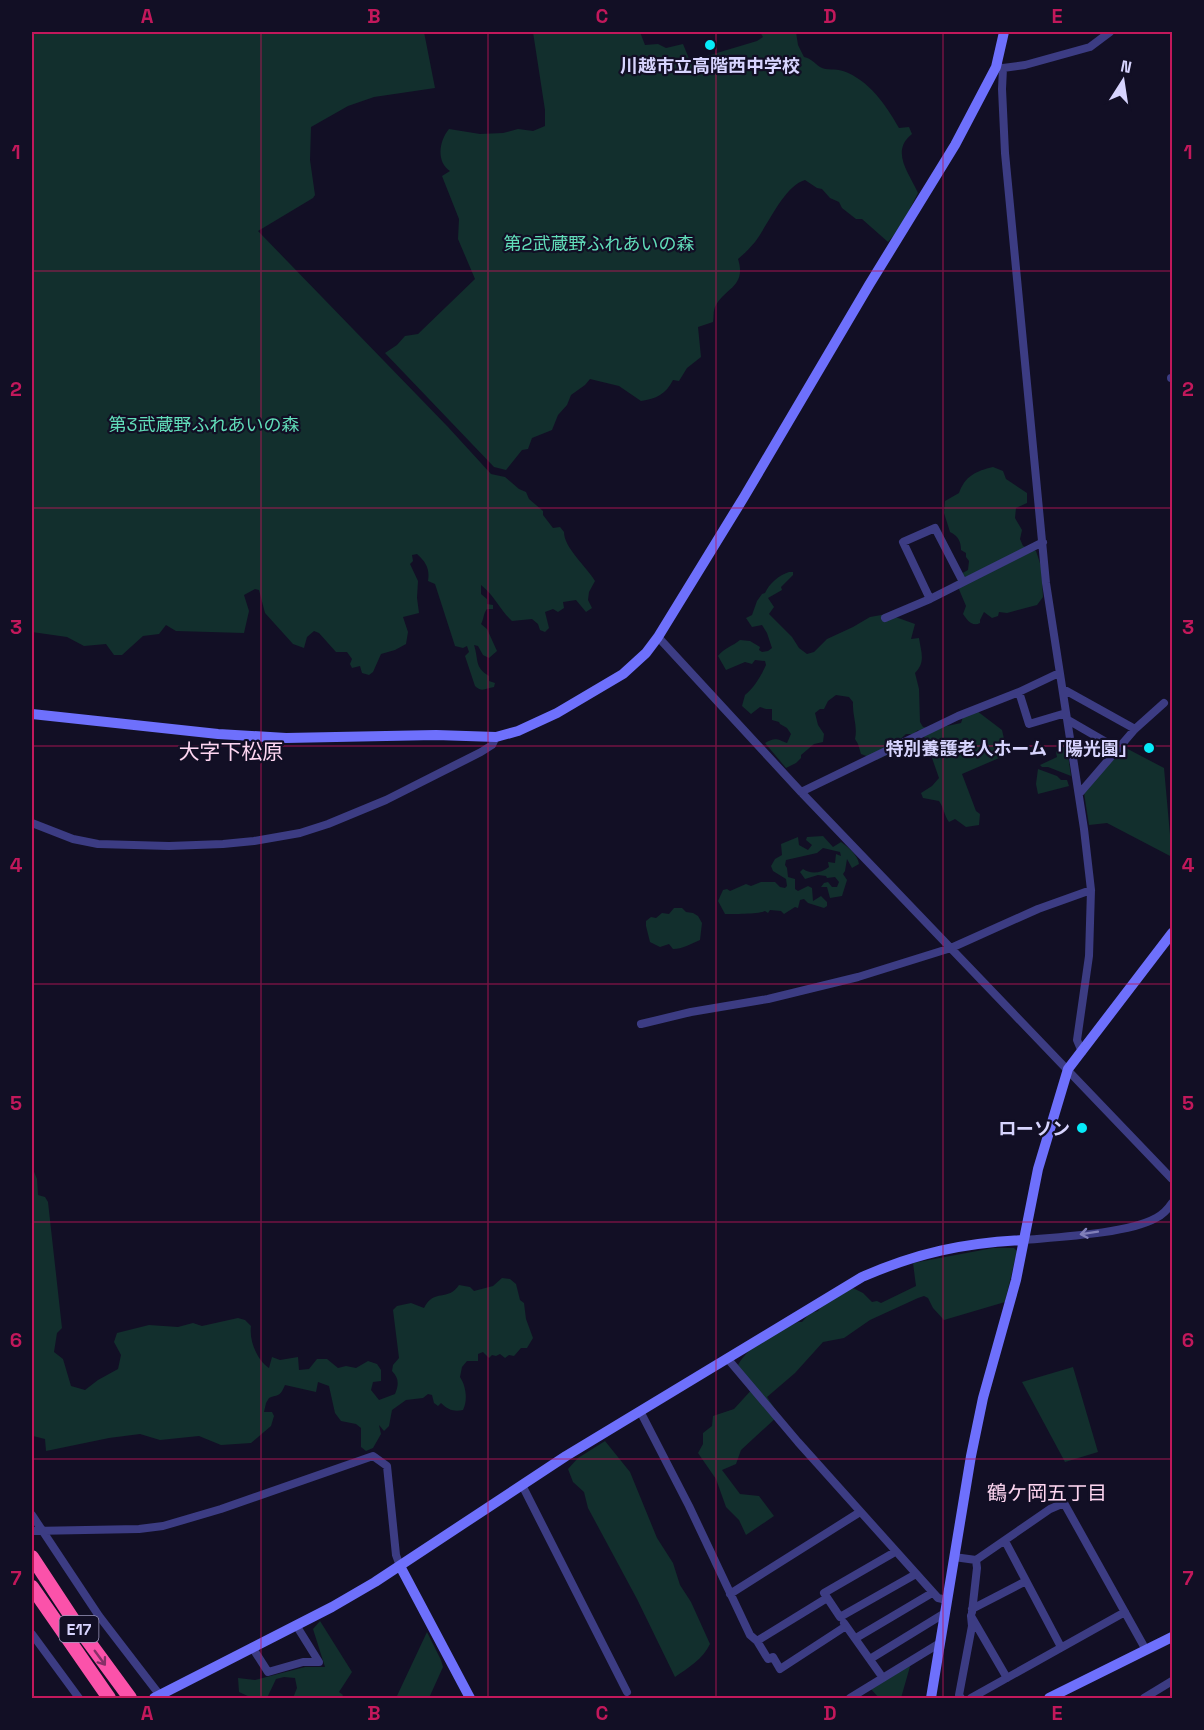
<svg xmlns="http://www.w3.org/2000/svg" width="1204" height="1730" font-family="'Space Grotesk','Noto Sans JP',sans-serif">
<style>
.green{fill:#122f2d}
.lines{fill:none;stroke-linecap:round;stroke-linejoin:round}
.street{stroke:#3c3c83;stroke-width:8}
.secondary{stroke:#6e70fc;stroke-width:10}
.highway{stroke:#fb52aa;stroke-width:14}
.oneway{stroke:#8280ba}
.oneway2{stroke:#863068}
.grid{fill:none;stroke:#c2185b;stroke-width:1.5;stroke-opacity:0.55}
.poi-dot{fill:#06eaf9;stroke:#120f25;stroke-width:2}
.labels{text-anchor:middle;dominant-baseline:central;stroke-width:4.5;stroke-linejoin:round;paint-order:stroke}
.shield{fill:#120f25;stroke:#9c99bd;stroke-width:1.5}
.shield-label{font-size:16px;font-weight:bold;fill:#d7d4fe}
.poi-label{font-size:18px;font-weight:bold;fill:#d7d4fe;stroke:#120f25;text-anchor:end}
.park-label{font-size:18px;fill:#61ddb9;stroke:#120f25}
.neighbourhood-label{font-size:20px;fill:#fed6f1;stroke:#120f25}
.quarter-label{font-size:21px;fill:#fed6f1;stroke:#120f25}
.neatline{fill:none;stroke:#c2185b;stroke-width:2}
.grid-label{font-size:20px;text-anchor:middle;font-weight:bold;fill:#c2185b}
</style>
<rect width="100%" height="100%" fill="#120f25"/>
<path class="green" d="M32,32H424L435,88L374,97L348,106L311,127L310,160L315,195L313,198L258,231L448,427L491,474L505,477L519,489L526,492L529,499L543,511V515L553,528L560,527L564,532C564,548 587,567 595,581L589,592L588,600L592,608L586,612L576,600L563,602L564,608L558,612L553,609L545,612L549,628L545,632L540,630L538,624L532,619L512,621C500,610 494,595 481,585V594L487,599V604L493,605V609H487C483,614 484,619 481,624L487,629L497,651L489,658L483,655L478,646L474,645C479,660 474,667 489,676V681L495,683L494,687C486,688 482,693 475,686L465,656L469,652L467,646L463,648L455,646L435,584L428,581C430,569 426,562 417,554L412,555L413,561L410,564L418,581L417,598L419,613L403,617L408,632L406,644L395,650L381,654L373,672L369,675L362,673L360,666L352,668L350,664L352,659L347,652H336L319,633L314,631L307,637L304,648L293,644L265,613L259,590L255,589L244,595L249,611L244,633L176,631L166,625L159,634L143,636L122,655H114L106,644L84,646L67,637L32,632Z
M533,32H640L645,45L658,44L666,48L683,44L690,61L757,41L763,37L760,32H796L798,45L804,57C812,59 814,63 820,67C827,71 835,68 843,71C869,80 886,105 899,128L909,127L912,134C890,151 909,173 918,193L900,228L888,242L862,219H856L842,208L839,202L830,198L822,189L817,188L805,180C784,186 768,225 755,242C750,248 744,254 738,259C747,287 724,288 715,307C713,311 714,318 713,322L698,327L701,357L687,368L679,381L673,380C666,394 656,399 641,401L619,386L590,379L585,385L571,395L567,405L558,415L552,430L532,438L528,449L522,450L506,470L494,467L385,353L397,345L405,336L418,334L475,279L458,239L459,219L442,176L450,171C436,162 439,141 449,129L480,134L503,133L518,129L533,131L545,126V110Z
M993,467L1003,471L1006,479L1027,493V503L1016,508L1015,518L1022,530L1020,539L1023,546L1036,551L1041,566L1043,597L1037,605L1007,613L999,612L998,616L992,618L984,612L980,620V623C972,627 967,620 963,614L966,606L958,587L957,576L968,570L969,561L966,557V553L961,550C961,541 958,536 950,532L944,513L945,501L959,493C965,476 976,471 993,467Z
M789,572H793V575L781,587L782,590L768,598L774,607L769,614L792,637L799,648L807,654L814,652L827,639L853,627L870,617L887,614L915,624L911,639L919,638C921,652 926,662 915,673L919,689L920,722L923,727L933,729L961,723L964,714L977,711L1002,730L1007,752L1006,755L962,774L976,811L980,814L979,825L966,827L955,819L949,822C944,815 944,808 939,801L923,798L921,793L932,786L939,778L925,738L918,730L913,734H906L897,742V750L877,760L861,754L858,744L855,739C858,726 852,715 853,702L849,697L836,695L828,701L824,709H820L815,713L818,725L824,734L823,742L814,744L801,755V758L796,763L786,768L765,743C775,737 777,739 787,743L791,734L787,728L780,724L779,722L772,720V709H766L760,707L751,714L742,706L745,695C754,688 761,676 766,665L765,661L755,660L752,664L745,662L726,670L718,656C724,648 733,646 740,640L750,641L760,647L759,650L762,652L768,651L772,648L767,633L762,625L752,627L746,618L752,615L757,601L762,594L765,593C769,584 779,575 789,572Z
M1066,741L1071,776L1048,767H1042L1040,765L1057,757L1056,752Z
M1124,747L1164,768L1172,857L1107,823L1089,825L1084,793Z
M1038,769L1057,776L1061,780H1067L1069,786L1038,794L1036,784Z
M823,836L833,847L841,842C848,847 858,855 859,864L852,868L847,859L845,871L843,874L847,880L842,896L830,898L827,887H821L824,883L828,882L832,887H837L839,882L835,877L827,878L826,876L818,875L805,879L800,872L803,869C810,874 820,874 829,867L828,862L835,863L836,854L841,856L840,852L823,848L817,853L786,860L785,865L787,868L788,877L795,879V889L798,891L808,886L812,888L813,901L821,896L827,902V906L824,908L808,903L804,899L800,900L798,908L795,907L784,914L781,911L770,910L768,913L765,911C760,914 733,914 725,914L718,901L723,890L727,889L730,891L746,884L751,886L761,882H775L780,887L785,888L787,886L786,879L773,871L771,866L775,859L782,855L781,844L798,837L799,845L808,850L812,845L806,840L807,837Z
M674,908H682L686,912L693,913L698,916L702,923L700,940C691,944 682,949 673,949L669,944L660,947L650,942L646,926V921L651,917L656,918L662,913L669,914Z
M32,1167L37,1179L38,1195L45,1197L48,1202L62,1328L57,1333L54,1352L63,1359L71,1386L85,1390L98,1380L118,1369L121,1355L114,1342L117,1333L149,1325L178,1327L193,1323L202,1326L238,1318L245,1320L251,1326C249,1341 257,1360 269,1368L272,1357L280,1360L298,1357L299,1370L309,1369L317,1359H327L338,1368L346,1366L356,1368L368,1361L377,1364L381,1370V1381L373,1382L371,1390L379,1400L395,1394C399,1385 399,1378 392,1371L393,1365L399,1358L393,1310L397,1306L411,1303L424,1308C434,1288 448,1302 459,1285L470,1287L474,1291L493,1286L502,1278L510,1279L516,1284L520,1300L524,1303L526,1319L533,1338L527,1348H521L514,1356L509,1355L505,1358L500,1354L496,1356L492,1355L489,1358L483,1352L478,1354V1361H467L462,1367L460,1377C466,1386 468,1400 463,1410C454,1412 448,1410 441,1403L438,1406L434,1403L432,1395L428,1394L423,1398L406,1400L392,1410L389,1426L384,1431L379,1425L381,1434L373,1448L366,1451L361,1447V1428L356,1424L341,1421L335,1413L329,1386L318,1382L316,1392L285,1385C280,1397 279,1394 269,1398L266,1403L264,1412H272L274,1416L271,1426L251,1443L221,1445L199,1436L160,1440L140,1434L109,1438L46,1451L45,1439L33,1436L32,1424Z
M993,1248H1014L1017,1251L1005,1302L944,1320L933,1308L928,1298L924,1296L918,1298L870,1320L844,1338L823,1342L795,1373L767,1397L779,1415L741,1450L736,1464L722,1470L740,1494L759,1496L774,1516L746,1535L739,1520L726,1507L716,1479L698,1453L703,1444V1433L712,1426L713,1416L734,1409L755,1386L744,1376L738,1365C750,1343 777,1333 798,1322H802L810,1313L818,1311L820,1307L853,1288L863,1293L872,1302L877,1301L881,1303L916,1286L913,1263Z
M1073,1367L1098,1452L1065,1462L1022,1382Z
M605,1441L630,1472L657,1538L673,1563L680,1585L691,1602L710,1644C703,1659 688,1668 675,1677L637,1599L588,1508L584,1492L573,1482L568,1469L578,1458Z
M320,1621L352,1672L339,1692L343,1695L341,1698H293L297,1688L295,1678L284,1677L276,1679L267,1698H252L239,1692L238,1678L255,1680L305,1667H325L313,1629Z
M427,1632L441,1660L443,1667L429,1698H396Z
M911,1663L901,1698H879L870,1688Z"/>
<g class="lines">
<path class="street" d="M996,67L1003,68L1002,89L1005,153L1046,583L1084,829L1091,890L1089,956L1077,1040L1082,1052
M1003,68L1025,65L1090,47L1110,32
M1171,378H1172
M930,599L903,542L935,528L963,582
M885,618L930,599L1043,542
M658,637L801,792L1172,1179
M1063,689L1135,729
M1019,692L1029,724L1066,713
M1068,720L1118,749
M801,792L958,716L1019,692L1059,673
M1079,794L1135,729L1164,703
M32,823L73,839L98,844L169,846L223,844L254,841L300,833L328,824L386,800L481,752L492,745L496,737
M641,1024L691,1012L768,999L858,977L951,948L1038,909L1091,890
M1023,1240C1057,1237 1127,1234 1156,1218C1162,1215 1168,1209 1172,1203
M727,1358L798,1442L938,1598L947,1600
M640,1411L689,1506L750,1635L757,1641L768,1659L773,1657L780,1669L846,1626
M522,1485L627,1692
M32,1515L99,1616L162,1698
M32,1531L139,1529L163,1526L221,1509L373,1456L387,1466L396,1555L400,1566
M1005,1541L1061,1647
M895,1552L824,1593L840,1617L916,1574
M954,1557L976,1560L1050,1509L1064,1503L1146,1650
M730,1594L860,1512
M972,1609L1026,1581
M972,1612L977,1568L976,1560
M844,1623L883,1678
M32,1634L79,1698
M856,1638L932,1593
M757,1641L827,1598
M252,1647L268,1672L303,1662H319L296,1625
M870,1659L945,1613
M850,1698L940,1643
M961,1698L959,1695L972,1626L971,1616L1007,1678
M971,1698L1125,1612
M1144,1698L1172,1681"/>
<path class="secondary" d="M32,714L218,734L286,738L436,735L496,737L518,731L557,713L623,674L646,653L658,637L744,497L869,285L955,145L996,67L1004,32
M400,1566L470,1698
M154,1698L332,1607L375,1582L566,1456L862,1277C917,1253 963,1243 1023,1240
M931,1698L971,1456L983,1398L1016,1280L1038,1169L1068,1069L1172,933
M1049,1698L1172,1637"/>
<path class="highway" d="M32,1557L78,1627L130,1698
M32,1587L109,1698"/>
</g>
<defs><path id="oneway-shaft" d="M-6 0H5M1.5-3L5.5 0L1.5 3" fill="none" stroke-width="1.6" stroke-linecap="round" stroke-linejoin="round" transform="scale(1.5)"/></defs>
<use class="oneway" href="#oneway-shaft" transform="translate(1089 1233) rotate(171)"/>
<use class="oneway2" href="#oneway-shaft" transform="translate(100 1658) rotate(54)"/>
<path class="grid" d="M261,32V1698M488,32V1698M716,32V1698M943,32V1698M32,271H1172M32,508H1172M32,746H1172M32,984H1172M32,1222H1172M32,1459H1172"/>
<g class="poi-dot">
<circle cx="710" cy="45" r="6"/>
<circle cx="1149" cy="748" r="6"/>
<circle cx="1082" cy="1128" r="6"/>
</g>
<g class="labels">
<rect class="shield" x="59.5" y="1616" width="39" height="26" rx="4.5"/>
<g class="shield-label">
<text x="79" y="1629">E17</text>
</g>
<g class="poi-label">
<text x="710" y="65" text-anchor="middle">川越市立高階西中学校</text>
<text x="1137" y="748">特別養護老人ホーム「陽光園」</text>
<text x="1070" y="1128">ローソン</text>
</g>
<g class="park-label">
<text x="599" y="243">第2武蔵野ふれあいの森</text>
<text x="204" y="424">第3武蔵野ふれあいの森</text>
</g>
<g class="neighbourhood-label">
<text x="1047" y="1493">鶴ケ岡五丁目</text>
</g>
<g class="quarter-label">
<text x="231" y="751">大字下松原</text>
</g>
</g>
<rect width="1204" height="1730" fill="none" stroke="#120f25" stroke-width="66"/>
<g transform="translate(1123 81) rotate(12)" stroke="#120f25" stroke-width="4.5" paint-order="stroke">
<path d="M0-4.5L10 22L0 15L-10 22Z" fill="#d7d4fe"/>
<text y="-9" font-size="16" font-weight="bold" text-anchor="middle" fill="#d7d4fe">N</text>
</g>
<rect x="33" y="33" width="1138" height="1664" class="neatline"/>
<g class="grid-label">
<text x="147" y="23">A</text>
<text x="374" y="23">B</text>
<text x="602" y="23">C</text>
<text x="830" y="23">D</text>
<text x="1057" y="23">E</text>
<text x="16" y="159">1</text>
<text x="1188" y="159">1</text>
<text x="16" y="396">2</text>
<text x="1188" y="396">2</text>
<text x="16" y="634">3</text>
<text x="1188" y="634">3</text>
<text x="16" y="872">4</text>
<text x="1188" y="872">4</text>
<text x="16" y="1110">5</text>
<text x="1188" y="1110">5</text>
<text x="16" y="1347">6</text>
<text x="1188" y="1347">6</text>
<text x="16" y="1585">7</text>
<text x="1188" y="1585">7</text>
<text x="147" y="1720">A</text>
<text x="374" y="1720">B</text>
<text x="602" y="1720">C</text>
<text x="830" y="1720">D</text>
<text x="1057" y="1720">E</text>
</g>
</svg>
